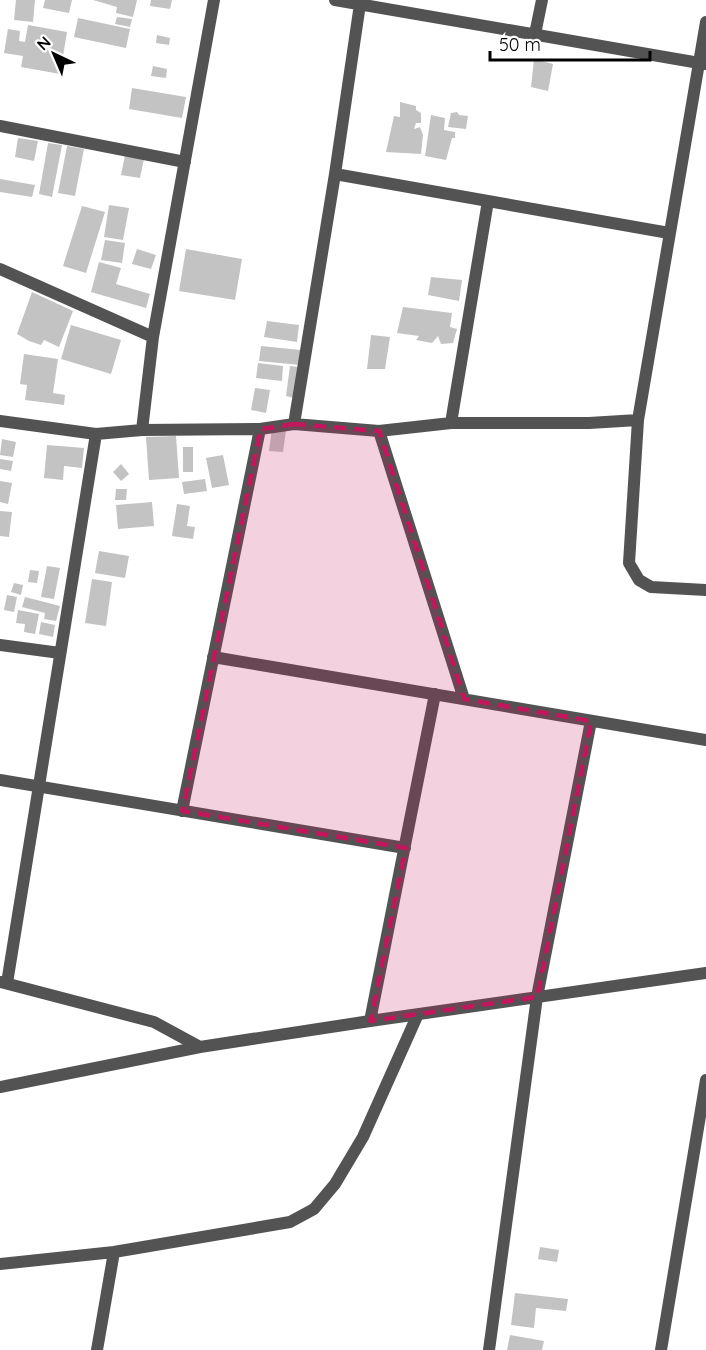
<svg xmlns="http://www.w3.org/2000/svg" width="706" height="1350" font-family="Quicksand,sans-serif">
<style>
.building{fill:#c3c3c3}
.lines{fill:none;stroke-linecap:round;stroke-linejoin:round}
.minor{stroke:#535353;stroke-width:12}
.marked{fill:#c2185b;fill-opacity:0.2;stroke:#c2185b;stroke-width:4.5;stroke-dasharray:12 8;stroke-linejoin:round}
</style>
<rect width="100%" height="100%" fill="#fff"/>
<path class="building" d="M16,0H35L33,22L14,20Z
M45,0H72L69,13L43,8Z
M93,0H137L133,17L116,13L117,7Z
M151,0H172L170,9L150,6Z
M117,17L132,19L130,27L115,24Z
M78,18L130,29L126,48L74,37Z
M28,25L67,32L60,74L21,67L23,56L4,53L8,29L20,31L19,41L25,42Z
M157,35L170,38L169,45L156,43Z
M534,59L553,64L548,91L531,87Z
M153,66L167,69L166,78L151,76Z
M132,88L186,97L182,118L129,109Z
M400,102L416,106V110L421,113V123H416L414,129L420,127L423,135L421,154L386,152L394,116L400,117Z
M457,112L459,115L468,116L466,129L448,127L451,113Z
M431,115L445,118L444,130L455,132V138H452L446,160L425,156Z
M18,138L38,141L34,161L15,157Z
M48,143L62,145L52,197L39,194Z
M67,146L84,149L75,196L58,193Z
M125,155L144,159L140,178L121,175Z
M0,179L35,185L32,197L0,192Z
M109,205L129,208L123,240L104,237Z
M82,206L105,212L86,273L63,266Z
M105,240L125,243L122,263L101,260Z
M137,249L156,255L151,269L132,264Z
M186,249L242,259L235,300L179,291Z
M99,262L121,268L116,284L150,294L146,308L91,292Z
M431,277L462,280L459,301L428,295Z
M32,292L73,311L59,347L44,340L41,345L29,341L17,334Z
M403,307L452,313L450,327L457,329L453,343L441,344L438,336L432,343L416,340L419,336L397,333Z
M267,321L299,325L297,342L264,337Z
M71,325L121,340L111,374L61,359Z
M371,335L390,337L385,369H367Z
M261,346L301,350L300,365L259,361Z
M24,354L58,359L53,393L65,395L64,405L25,400L27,385L20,384Z
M258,363L283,366L282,381L256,378Z
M290,366L299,367L294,398L286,396Z
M255,388L270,390L266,413L251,410Z
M272,428L286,430L283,452L269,451Z
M176,436L179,478L149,480L146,437Z
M2,439L16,442L13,457L0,455Z
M47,445L84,448L82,468L64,466L63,480L44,478Z
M183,447H193V472H183Z
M223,455L229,485L212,488L206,458Z
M0,459L13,461L11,471L0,469Z
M121,464L129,474L121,481L113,472Z
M205,479L207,491L184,494L182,482Z
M0,481L12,483L8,504L0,502Z
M116,489H127L126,500H115Z
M152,502L154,526L118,529L116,505Z
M177,504L190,506L187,526L195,527L193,539L172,536Z
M0,511L12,512L9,537L0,536Z
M99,551L129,556L125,578L95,573Z
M47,566L60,568L54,599L41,597Z
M30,570L39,571L37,583L28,582Z
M92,579L112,582L106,626L85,623Z
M14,583L23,585L21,595L11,592Z
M7,595L17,597L14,612L4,610Z
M25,597L60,606L56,621L44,619L45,613L22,607Z
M18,610L39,614L35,634L24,632L25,624L16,623Z
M41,622L55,625L53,637L39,634Z
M540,1247L559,1250L557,1262L538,1259Z
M515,1293L568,1299L566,1311L536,1308L534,1328L511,1325Z
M510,1335L544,1341L542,1350H507Z"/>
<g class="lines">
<path class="minor" d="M335,0L705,64
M535,34L542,0
M0,126L185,162
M335,174L669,233
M0,269L153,337
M638,420L629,563L639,580L651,587L706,590
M0,421L96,434L142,430L260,429L294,424L379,431L451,423H589L638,420L706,22
M451,423L488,201
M294,424L335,174L360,4
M142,430L153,337L214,0
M379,431L464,699
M0,645L60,653
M213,657L706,740
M0,780L405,848
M182,811L260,429
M1,982L154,1022L200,1047
M7,983L96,434
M370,1021L435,694
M0,1087L200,1047L370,1021L706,973
M0,1264L114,1252L290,1222L314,1209L335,1184L363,1137L418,1014
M97,1350L114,1252
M489,1350L537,997L591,721
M661,1350L706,1080"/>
</g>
<path class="marked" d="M294,424L379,431L464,699L591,721L537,997L370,1021L405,848L182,811L260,429Z"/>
<g transform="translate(54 54) rotate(316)" stroke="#ffffff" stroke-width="4.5" paint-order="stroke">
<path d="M0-4.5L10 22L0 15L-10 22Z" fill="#000000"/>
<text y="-9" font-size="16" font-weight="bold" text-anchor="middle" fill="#000000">N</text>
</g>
<path d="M490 51v9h160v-9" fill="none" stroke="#000000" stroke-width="3"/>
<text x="499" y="51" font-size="18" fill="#000000" stroke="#ffffff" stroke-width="4.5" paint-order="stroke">50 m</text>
</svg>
